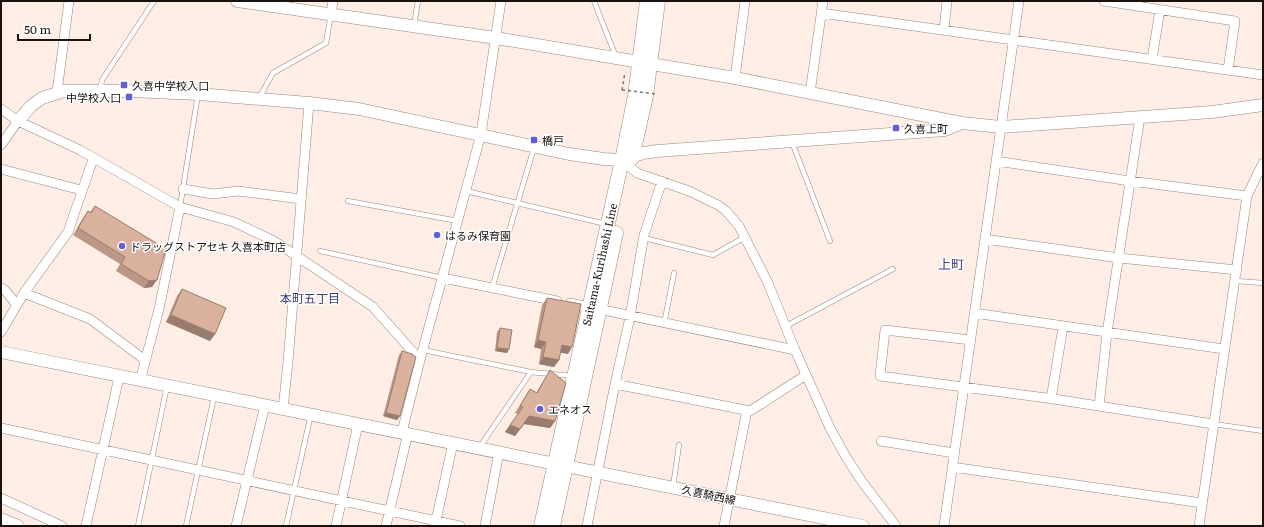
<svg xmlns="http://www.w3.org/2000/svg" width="1264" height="527" font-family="Literata,'Noto Sans JP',serif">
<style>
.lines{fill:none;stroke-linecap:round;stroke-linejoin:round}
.lane-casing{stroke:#98867d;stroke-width:5.5}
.street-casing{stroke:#98867d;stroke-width:10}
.secondary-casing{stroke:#98867d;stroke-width:13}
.primary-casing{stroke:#98867d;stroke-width:15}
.path{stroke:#807570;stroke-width:1.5;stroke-dasharray:3 3;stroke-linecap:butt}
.lane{stroke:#fff;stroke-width:4.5}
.street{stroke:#fff;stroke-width:9}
.secondary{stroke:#fff;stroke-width:12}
.primary{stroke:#fff;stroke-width:14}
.path-bridge{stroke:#807570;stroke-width:1.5;stroke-dasharray:3 3;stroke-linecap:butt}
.wall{fill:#bb9886}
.shaded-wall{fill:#987c6d}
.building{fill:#d9b19c;stroke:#987c6d}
.poi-dot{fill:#625fd7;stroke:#fff;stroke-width:1.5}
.labels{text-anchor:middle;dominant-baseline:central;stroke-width:3;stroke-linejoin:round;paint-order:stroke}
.poi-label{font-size:11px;fill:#18110e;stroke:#fff;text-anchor:start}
.street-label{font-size:11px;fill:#18110e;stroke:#fff}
.neighbourhood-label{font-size:12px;fill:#393a76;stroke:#fff}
.quarter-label{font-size:13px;fill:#393a76;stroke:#fff}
</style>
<rect width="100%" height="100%" fill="#feeee6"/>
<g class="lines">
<defs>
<path id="lane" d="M594,1L616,57
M414,25L418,1
M100,91L102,80L154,1
M259,98L273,73L326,43L331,14
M792,142L830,241
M466,191L606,224
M348,201L458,221
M180,207L198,94
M644,238L713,255L745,237
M320,251L443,278
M1236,281L1263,283
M492,288L534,148
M664,324L674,273
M786,326L893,269
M423,350L531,372L572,376
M1213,424L1263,431
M479,448L531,372
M673,487L679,445
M138,526L167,386
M186,526L214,397
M286,526L311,414"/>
<path id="street" d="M1104,1L1235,21L1228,70
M821,13L1263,75
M331,14L333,1
M944,30L947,1
M1152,59L1160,10
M735,78L745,1
M57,92L69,1
M810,93L823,1
M1,109L18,121L80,150L180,207L234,222L274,241L373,307L420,360
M1,145L18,121
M93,159L68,232L24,293L90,319L145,360
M622,160L637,173L689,191L718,205L726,211L739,226L768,283L795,350L830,428L846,457L863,483L896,526
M996,161L1130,181L1247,196
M1,169L81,190
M183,189L213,194L238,191L301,199
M985,239L1119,258L1237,270
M443,278L557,301
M1,288L4,289L17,305
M570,303L795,350
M974,313L1224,349
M1,332L24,293
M971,340L885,330L880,376L1054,399L1213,424
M140,381L159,309L180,207
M615,384L750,411L806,375
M1051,399L1063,327
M1099,406L1107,333L1140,117
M283,409L288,362L309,103
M1,428L460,526
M402,432L420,360L481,134L501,1
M881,441L954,453
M952,467L1202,503
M1,498L62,526
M435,525L453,443
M86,526L119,377
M236,526L265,405
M336,526L358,424
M386,526L408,433
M485,526L499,452
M587,526L615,384L630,317L644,235L662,181
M724,526L747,410
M944,526L1019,1
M1199,526L1247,196L1263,163"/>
<path id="secondary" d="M237,1L496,38L735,78L962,123L1001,127L1212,112L1263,105
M18,121L31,106L42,98L64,91H130L198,94L309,103L359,109L569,154L604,159L622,160L643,153L657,151L945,130L962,123
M1,352L863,526
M1,519L18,526"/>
<g id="primary">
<path d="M632,158L646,96L658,1"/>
<path id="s1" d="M541,526L622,160L635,96L647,1"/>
<path d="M553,526L616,233"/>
</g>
</defs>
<use href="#lane" class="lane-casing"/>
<use href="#street" class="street-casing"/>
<use href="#secondary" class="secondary-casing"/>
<use href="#primary" class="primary-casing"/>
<path class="path" d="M622,90L625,72"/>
<use href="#lane" class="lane"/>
<use href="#street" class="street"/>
<use href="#secondary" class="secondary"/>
<use href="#primary" class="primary"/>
<path class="path-bridge" d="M622,90L657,94"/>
</g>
<path class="wall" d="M95,206L166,249L152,287L144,288L116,271L120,264L73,235L83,218L88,211L90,212Z
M182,289L215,334L210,341L166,322L177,296Z
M547,298L568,354L561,352L559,360L554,367L539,364L541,349L534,347L542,305Z
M500,328L509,349L507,353L495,351L497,332Z
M402,351L400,416L397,420L383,416L399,355Z
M550,370L555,421L550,428L524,424L515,436L505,432L518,414L515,413L530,389L536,393Z"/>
<path class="shaded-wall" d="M157,280L152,287L144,288L149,281Z
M171,315L215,334L210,341L166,322Z
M538,340L546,342L541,349L534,347Z
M562,345L572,347L568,354L557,352Z
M497,348L509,349L507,353L495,351Z
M543,357L559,360L554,367L539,364Z
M386,413L400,416L397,420L383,416Z
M529,416L555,421L550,428L524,424L515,436L505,432L510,425Z"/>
<path class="building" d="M95,206L166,249L157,280L149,281L121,264L125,257L78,228L88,211L91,213Z
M182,289L226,308L215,334L171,315Z
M547,298L581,304L572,347L562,345L559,360L543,357L546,342L538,340Z
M500,328L512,330L509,349L497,348Z
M402,351L412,354L416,357L400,416L386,413Z
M550,370L566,383L555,421L529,416L520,429L510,425L523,407L520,406L530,389L537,393Z"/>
<g class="poi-dot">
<rect x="120" y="81" width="8" height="8" rx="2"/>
<rect x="125" y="93" width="8" height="8" rx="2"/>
<rect x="892" y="124" width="8" height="8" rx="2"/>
<rect x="530" y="136" width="8" height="8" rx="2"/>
<circle cx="437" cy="235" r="4"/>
<circle cx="122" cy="246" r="4"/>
<circle cx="540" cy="409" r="4"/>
</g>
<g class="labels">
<g class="poi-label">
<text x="132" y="85">久喜中学校入口</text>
<text x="121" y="97" text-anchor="end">中学校入口</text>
<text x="904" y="128">久喜上町</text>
<text x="542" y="140">橋戸</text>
<text x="445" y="235">はるみ保育園</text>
<text x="130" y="246">ドラッグストアセキ 久喜本町店</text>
<text x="548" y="409">エネオス</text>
</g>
<g class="street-label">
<text stroke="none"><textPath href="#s1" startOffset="268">Saitama-Kurihashi Line</textPath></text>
<text transform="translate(709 494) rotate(12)">久喜騎西線</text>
</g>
<g class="neighbourhood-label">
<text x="310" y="298">本町五丁目</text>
</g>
<g class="quarter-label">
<text x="951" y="263">上町</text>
</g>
</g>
<rect width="1264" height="527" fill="none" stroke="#18110e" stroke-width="4"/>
<path d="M18 34v6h72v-6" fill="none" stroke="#18110e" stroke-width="2"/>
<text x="24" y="34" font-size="12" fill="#18110e" stroke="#ffffff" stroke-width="3" paint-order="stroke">50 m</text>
</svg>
